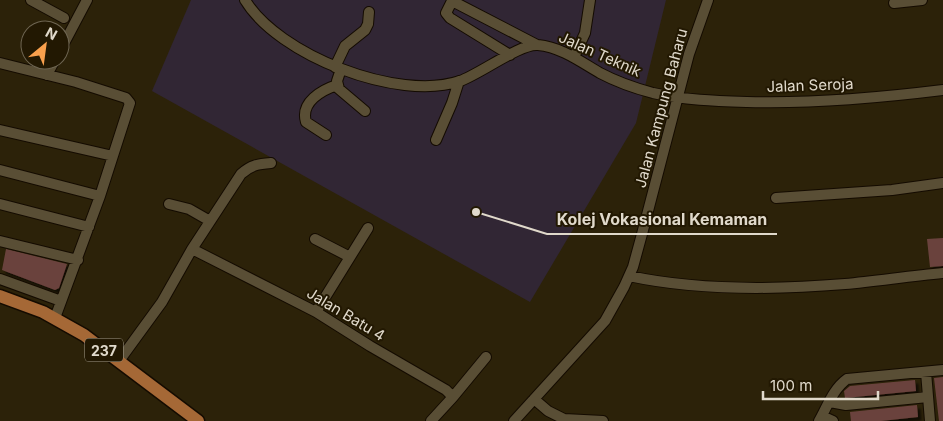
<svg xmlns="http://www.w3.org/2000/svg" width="943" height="421" font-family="Inter,sans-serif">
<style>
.education{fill:#312634}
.building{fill:#6b433e;filter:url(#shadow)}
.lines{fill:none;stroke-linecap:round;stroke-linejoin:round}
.minor-casing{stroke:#140b00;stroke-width:12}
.major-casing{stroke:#140b00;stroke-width:15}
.minor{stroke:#594e35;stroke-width:10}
.major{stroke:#a56836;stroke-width:12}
.labels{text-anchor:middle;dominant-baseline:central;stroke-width:4;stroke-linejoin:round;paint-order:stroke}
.shield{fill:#221802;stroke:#a79f8f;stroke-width:1}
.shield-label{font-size:14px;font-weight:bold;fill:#e0d9cb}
.street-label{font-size:15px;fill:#e0d9cb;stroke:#221802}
.leader{fill:none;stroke:#e0d9cb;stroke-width:2}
.callout-dot{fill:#e0d9cb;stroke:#221802;stroke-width:2}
.callout-label{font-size:16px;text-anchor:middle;font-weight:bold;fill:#e0d9cb;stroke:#221802;stroke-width:4;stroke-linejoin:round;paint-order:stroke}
</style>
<defs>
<filter id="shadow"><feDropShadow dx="3.5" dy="3.5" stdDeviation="1" flood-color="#0009"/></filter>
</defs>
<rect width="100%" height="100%" fill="#2c2209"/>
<path class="education" d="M191,0H666L636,123L530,302L152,91Z"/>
<path class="building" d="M943,238V266L930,267L927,239Z
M6,249L67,264L59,288L55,290L2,270Z
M943,377V421H939L934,378Z
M915,380L916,391L845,398L844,391L850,386Z
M917,405L918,417L881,421H851L850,412Z"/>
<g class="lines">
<defs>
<path id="minor" d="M31,0L64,18
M245,0C278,55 398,102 460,81C480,74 521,43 538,45C561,47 581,62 600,73C617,82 634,88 653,93C684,100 716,101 747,102C813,104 878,98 943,90
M894,3L922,0
M60,51L87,0
M510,55L450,18L446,13L451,3H456L537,45
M574,57L585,33L590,0
M0,63L76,82L126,98L130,103L100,196L55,318
M335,67L345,46L365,30L368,24L369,12
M341,69L337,81L339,89L365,111
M47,75L55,60
M0,130L113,156
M326,135L306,122C300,102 322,90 337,85
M436,140L452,103L459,81
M0,170L100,196
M776,198L892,190L943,183
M0,204L89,227
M169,204L189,209L210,221
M315,239L350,257
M0,241L78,260
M192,249L316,312L370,346L446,390L453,397L431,421
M629,276C699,291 773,290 845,284C877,281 910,276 943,273
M0,279L61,301
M316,312L368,228
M119,361L162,302L192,249L241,174C251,165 258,164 271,163
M926,372L930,421
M453,397L486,357
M534,399L548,411L564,419L603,421
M830,402L846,405L928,397
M822,416L833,421
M514,421L605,321L624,287L633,267L642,234L689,54L708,0
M819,421C827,407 833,389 847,379L943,370"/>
<path id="major" d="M0,296L43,312L84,335L198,421"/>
</defs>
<use href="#minor" class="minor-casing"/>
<use href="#major" class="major-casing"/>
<use href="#minor" class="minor"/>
<use href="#major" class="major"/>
</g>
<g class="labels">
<rect class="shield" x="85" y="338.5" width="38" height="23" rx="4"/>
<g class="shield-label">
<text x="104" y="350">237</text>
</g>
<g class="street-label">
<text transform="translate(600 54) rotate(24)">Jalan Teknik</text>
<text transform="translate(810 85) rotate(-2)">Jalan Seroja</text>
<text transform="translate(661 108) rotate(-75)">Jalan Kampung Baharu</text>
<text transform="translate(346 314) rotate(31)">Jalan Batu 4</text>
</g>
</g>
<path class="leader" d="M476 212L547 234H777"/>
<circle class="callout-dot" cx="476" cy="212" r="5"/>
<g class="callout-label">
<text x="662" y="225">Kolej Vokasional Kemaman</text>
</g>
<g transform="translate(45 45) rotate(29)"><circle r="24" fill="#221802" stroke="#6e6552"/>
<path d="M0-4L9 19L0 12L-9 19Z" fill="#f9a04d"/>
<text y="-8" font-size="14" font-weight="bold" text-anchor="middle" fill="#e0d9cb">N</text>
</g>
<path d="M763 391v8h115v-8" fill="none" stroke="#e0d9cb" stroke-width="2.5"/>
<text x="770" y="391" font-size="15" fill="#e0d9cb" stroke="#221802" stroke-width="4" paint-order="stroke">100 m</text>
</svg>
